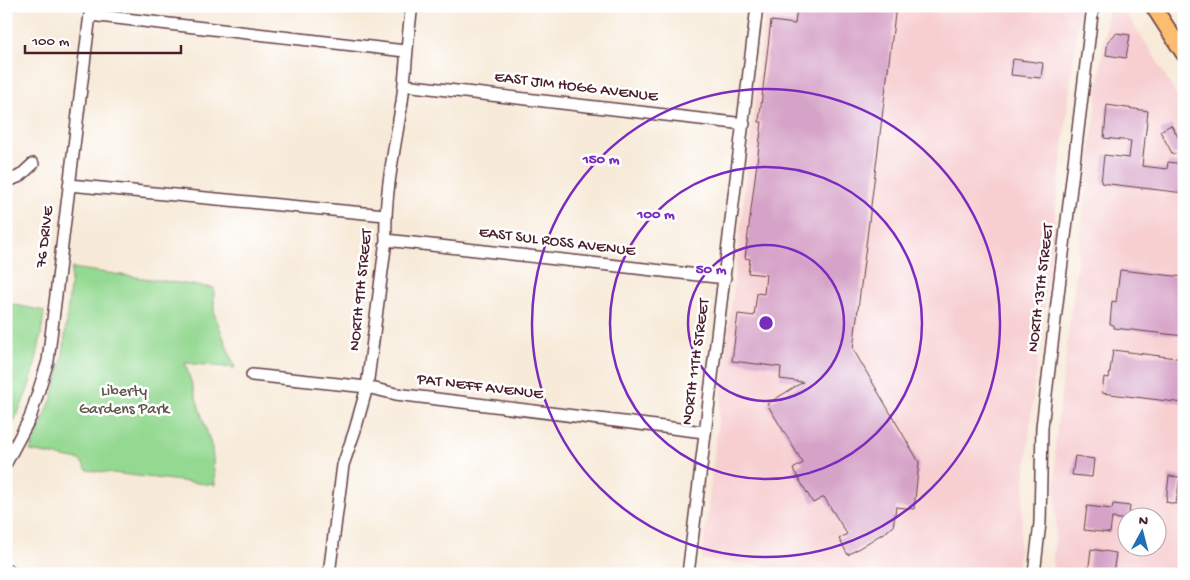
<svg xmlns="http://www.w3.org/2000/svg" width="1190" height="580" font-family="'Gochi Hand',sans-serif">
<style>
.built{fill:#f7cfd1;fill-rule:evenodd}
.green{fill:#94d992;stroke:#6f7c5e}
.building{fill:#d6a3c8}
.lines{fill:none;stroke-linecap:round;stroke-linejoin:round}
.minor-casing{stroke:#643d45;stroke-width:14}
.major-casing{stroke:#643d45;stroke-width:18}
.minor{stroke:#fff;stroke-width:11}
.major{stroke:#fcbd6f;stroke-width:15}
.ring{fill:none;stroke:#7b2cbf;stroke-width:2.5}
.labels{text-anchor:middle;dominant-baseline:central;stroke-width:5;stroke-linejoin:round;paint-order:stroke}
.street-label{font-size:16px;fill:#4a1f2b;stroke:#fff}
.park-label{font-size:16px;fill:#60574a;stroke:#fff}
.centre{fill:#7b2cbf;stroke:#fff;stroke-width:2.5}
.ring-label{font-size:15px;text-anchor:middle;font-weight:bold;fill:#7b2cbf;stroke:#fff;stroke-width:5;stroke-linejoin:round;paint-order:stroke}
</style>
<rect width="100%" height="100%" fill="#fff"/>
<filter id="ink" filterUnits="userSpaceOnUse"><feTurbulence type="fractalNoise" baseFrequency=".02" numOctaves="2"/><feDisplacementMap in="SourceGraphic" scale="10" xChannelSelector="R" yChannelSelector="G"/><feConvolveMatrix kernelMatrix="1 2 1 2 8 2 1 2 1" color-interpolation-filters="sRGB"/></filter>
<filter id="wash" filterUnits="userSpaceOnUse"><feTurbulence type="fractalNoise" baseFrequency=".0096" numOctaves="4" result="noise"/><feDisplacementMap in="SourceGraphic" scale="20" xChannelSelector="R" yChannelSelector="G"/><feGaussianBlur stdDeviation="1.12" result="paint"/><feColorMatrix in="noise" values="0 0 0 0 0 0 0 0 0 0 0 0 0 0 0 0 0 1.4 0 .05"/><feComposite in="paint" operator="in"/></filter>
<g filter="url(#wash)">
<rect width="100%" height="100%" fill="#f7ead8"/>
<path class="built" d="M766,6H1080L1030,425L1017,574H831L702,559Z
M1108,6H1121L1153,54L1184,108V574H1073L1059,572L1054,569L1052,564L1056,529L1055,443ZM1128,518H1158V548H1128Z"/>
<path class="green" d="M72,268L214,288V313L235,368L185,363L212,448L215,485L87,470L80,460L30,451L52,398L63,355Z
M6,303L44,311C39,358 30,394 6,436Z"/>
<g id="blocks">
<path class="building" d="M809,6H896L853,349L919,462L914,509L896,507L893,527L848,555L839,539L847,534L824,497L813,503L793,469L803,463L767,404L803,382L780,379L781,367L732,361L738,314L754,316L757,293L764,294L766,275L748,273L750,259L745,258L762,122H759L771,21L795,24L797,7L809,9Z
M1117,33L1130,35L1126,58L1106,55L1108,41Z
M1013,59L1043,63L1041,78L1011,75Z
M1107,105L1148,111L1142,166L1167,169L1168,162L1184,164V193L1101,183L1104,155L1129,158L1131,141L1104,138Z
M1171,125L1184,147V150L1173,155L1160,131Z
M1120,270L1184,277V336L1114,328V325L1110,324L1112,301L1116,302Z
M1113,350L1184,359V403L1102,393L1104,377L1109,378Z
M1075,456L1094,459L1092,477L1072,475Z
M1169,476L1180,477L1176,504L1166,502Z
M1113,504L1130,506L1128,520L1112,518L1110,533L1084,530L1087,506L1112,509Z
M1091,549L1116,553L1113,574H1088Z
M11,564L20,574H6V568Z"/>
</g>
</g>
<g filter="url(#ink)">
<use href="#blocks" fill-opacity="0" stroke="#643d45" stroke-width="1"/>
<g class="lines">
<defs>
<path id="minor" d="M90,15L405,51
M404,85L744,124
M6,182L20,176L33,164
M69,185L385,215
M386,240L725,278
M252,375L367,387L396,394L704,432
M6,463L30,418L48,361L91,6
M329,574L343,465L355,430L367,387L386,240C384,194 395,147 402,102C406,70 407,38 412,6
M688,574L757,6
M1034,574L1040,523L1042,427L1093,6"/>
<path id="major" d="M1153,6L1184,54"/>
</defs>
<use href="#minor" class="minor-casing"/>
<use href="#major" class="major-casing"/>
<use href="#minor" class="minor"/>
<use href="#major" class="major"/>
</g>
</g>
<g class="ring">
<circle cx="766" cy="323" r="78"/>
<circle cx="766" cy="323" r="156"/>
<circle cx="766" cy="323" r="234"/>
</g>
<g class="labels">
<g class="street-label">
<text transform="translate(576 88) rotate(7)">EAST JIM HOGG AVENUE</text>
<text transform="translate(46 237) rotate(-83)">76 DRIVE</text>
<text transform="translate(557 243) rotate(7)">EAST SUL ROSS AVENUE</text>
<text transform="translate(1042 288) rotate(-83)">NORTH 13TH STREET</text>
<text transform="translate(362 290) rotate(-84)">NORTH 9TH STREET</text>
<text transform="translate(697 362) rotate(-82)">NORTH 11TH STREET</text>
<text transform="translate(480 388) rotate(7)">PAT NEFF AVENUE</text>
</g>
<g class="park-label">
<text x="124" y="392">Liberty<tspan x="124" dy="18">Gardens Park</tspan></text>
</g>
</g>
<circle cx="766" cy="323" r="8" class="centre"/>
<g class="ring-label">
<text x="601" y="163">150 m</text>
<text x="656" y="218">100 m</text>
<text x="711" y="273">50 m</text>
</g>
<rect width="1190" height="580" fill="none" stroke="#fff" stroke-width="25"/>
<g transform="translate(1142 532) rotate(7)"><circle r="24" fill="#ffffff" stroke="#b7a5aa"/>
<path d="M0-4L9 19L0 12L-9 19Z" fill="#1f6fb2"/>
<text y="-8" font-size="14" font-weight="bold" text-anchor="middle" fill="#4a1f2b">N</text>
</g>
<path d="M25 45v8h156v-8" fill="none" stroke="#4a1f2b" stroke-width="2.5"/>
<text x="32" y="45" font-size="15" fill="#4a1f2b" stroke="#ffffff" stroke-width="4" paint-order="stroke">100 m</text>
</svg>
